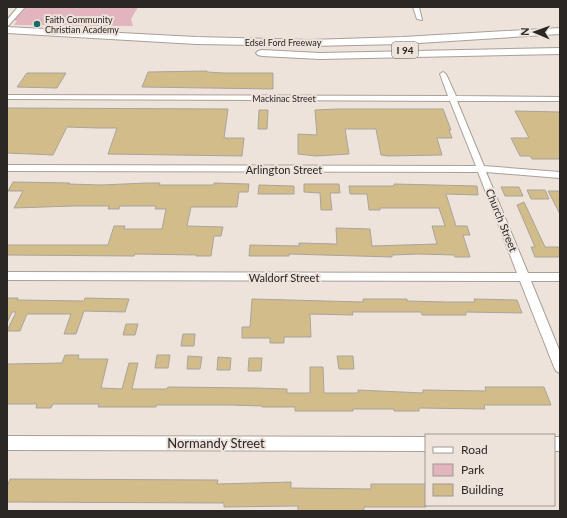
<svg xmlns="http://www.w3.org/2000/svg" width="567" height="518" font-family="Lato,sans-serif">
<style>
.green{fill:#e2b4bd}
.building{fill:#d1bc8a;stroke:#a9a59b}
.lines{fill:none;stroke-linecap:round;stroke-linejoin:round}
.minor-casing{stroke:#a89f98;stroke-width:2}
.tertiary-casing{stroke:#a89f98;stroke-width:2}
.motorway-casing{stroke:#a89f98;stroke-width:2}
.minor{fill:#fff;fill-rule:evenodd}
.tertiary{fill:#fff;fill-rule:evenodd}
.motorway{fill:#fff;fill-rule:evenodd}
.poi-dot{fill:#1c696d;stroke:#ede3db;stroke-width:1.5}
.labels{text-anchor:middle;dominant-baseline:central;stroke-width:4;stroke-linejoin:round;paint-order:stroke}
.far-poi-label{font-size:9px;fill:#2b2724;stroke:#ede3db;text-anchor:start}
.far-street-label{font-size:9px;fill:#2b2724;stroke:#ede3db}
.shield{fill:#ede3db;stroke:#655f5b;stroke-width:1}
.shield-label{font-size:10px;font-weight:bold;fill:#2b2724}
.street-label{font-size:11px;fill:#2b2724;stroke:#ede3db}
.near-street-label{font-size:13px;fill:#2b2724;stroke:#ede3db}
</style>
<rect width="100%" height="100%" fill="#ede3db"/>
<path class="green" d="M27,7H138L131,19L133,26L14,25L17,21L14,20Z"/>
<path class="building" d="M207,71V72L224,73H273V89L142,87L148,72Z
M27,73H66L57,88L17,87Z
M7,108L228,109L224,138H244L242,156L108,154L117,128H98L67,127L53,155L7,153Z
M338,109H443L451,130H449L452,138H437L442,155L388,156L381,155L376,129H345L349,154L316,156L298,154V134L317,135L315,110Z
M259,110H268L267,129H258Z
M515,111L560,112V159H532L530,156H520L511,138H529Z
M13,182L70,183L69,184L101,185L147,183H160L159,185H214V183L249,184L248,192H239L237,207H191L187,226L223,227L221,236H214L211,256H196L197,255L135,254L134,256L7,255V245H108L114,226H125L124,229H162L166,209H155L156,206H120L119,209H108L109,206H73L14,208L23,191H8Z
M304,184H339L340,193H330L332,210H321L320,193L304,192Z
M394,184L477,186L478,195L446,194L456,226H467L470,235H463L470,257H455L454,255L418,254L392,255V257L289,254V256H249L250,245L299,246V243L337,244L336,228L370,229L372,246L437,244L432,226H445L439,208H380V210H369L367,194H350L349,186H394Z
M259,185L294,186V194H258Z
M501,187H519L523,196H505Z
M527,190H545L549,199H531Z
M548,191H560V214Z
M524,202L545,247H560V257H535L531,247H535L517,205Z
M7,298H18L17,300L84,301L85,298L129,299L125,312L84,311L76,334H64L71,314H27L20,331H7L16,312H12L7,323Z
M252,299L363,302V299H407V301L447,302H475L474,299L517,300L522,313L466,312V315H422L421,312H352L353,315L310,314L311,337H284V343H270V338H242V327H250Z
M126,324H138L135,335H123Z
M183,334H195L194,346H181Z
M65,355H79L78,359H108L101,388L122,389L129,363H138L132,389H167L168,387L255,388L287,389V393H310V367H323L324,393H358V390L423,393V390L486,391L485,387H544L551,405H484L485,409L419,408V411H394V409H353V411H295V407H262V406L230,405H156V407H98L99,404H53L51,408H36L37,404H7V364L62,363Z
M157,355H170L168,368H155Z
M188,356L202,357L200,369H187Z
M337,356H353L354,369H339Z
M218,357L231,358L230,370H217Z
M249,358H262L261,371H248Z
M10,479L218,480L217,484L291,482V488L371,489V484H426V507H364V511H298V506L224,507V503L7,502V487Z"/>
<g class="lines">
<defs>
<path id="minor" d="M413,7H419L422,20L417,19Z
M443,72L446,74L456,96L560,97V101H457L484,166L560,172V178L486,172L528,273H560V281H531L560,352V373L556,371L554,367L520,281L7,280V272L517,273L478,172L7,171V165L476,166L450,101L7,99V95L448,96L440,74Z
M7,436L426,437V451L7,450Z
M554,437H560V451H554Z"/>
<path id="tertiary" d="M18,7H25L9,25L7,26V20Z"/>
<path id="motorway" d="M7,27L196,37L309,40L403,37L560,28V34L403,44L309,46L196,44L7,33Z
M560,48V54L320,59L262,56L258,55L256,53L258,51L262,50L320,53Z"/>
</defs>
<use href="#minor" class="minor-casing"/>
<use href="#tertiary" class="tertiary-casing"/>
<use href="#motorway" class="motorway-casing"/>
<use href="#minor" class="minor"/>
<use href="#tertiary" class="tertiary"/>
<use href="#motorway" class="motorway"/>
</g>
<circle class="poi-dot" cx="37" cy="24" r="4"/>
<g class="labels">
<g class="far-poi-label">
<text x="45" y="19">Faith Community<tspan x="45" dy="10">Christian Academy</tspan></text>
</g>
<g class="far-street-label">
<text x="283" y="42">Edsel Ford Freeway</text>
<text x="284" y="98">Mackinac Street</text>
</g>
<rect class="shield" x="392" y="42" width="26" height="16" rx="3"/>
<g class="shield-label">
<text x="405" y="50">I 94</text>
</g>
<g class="street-label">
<text x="284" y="169">Arlington Street</text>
<text transform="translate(502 220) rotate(68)">Church Street</text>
<text x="284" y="277">Waldorf Street</text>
</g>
<g class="near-street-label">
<text x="216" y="443">Normandy Street</text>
</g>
</g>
<rect width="567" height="518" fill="none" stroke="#2b2724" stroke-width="16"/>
<rect x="425" y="434" width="130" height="72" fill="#ede3db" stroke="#9f9892"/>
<rect x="433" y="447" width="20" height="6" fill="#ffffff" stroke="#9f9892"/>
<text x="461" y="454" font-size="12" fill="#2b2724">Road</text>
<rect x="433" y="464" width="20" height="12" fill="#e2b4bd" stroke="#9f9892"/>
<text x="461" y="474" font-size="12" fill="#2b2724">Park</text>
<rect x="433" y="484" width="20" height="12" fill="#d1bc8a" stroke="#9f9892"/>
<text x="461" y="494" font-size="12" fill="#2b2724">Building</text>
<g transform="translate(535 32) rotate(272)" stroke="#ede3db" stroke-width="3" paint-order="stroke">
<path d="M0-3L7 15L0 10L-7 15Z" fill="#2b2724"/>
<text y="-6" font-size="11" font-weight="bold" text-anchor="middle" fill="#2b2724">N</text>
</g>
</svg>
